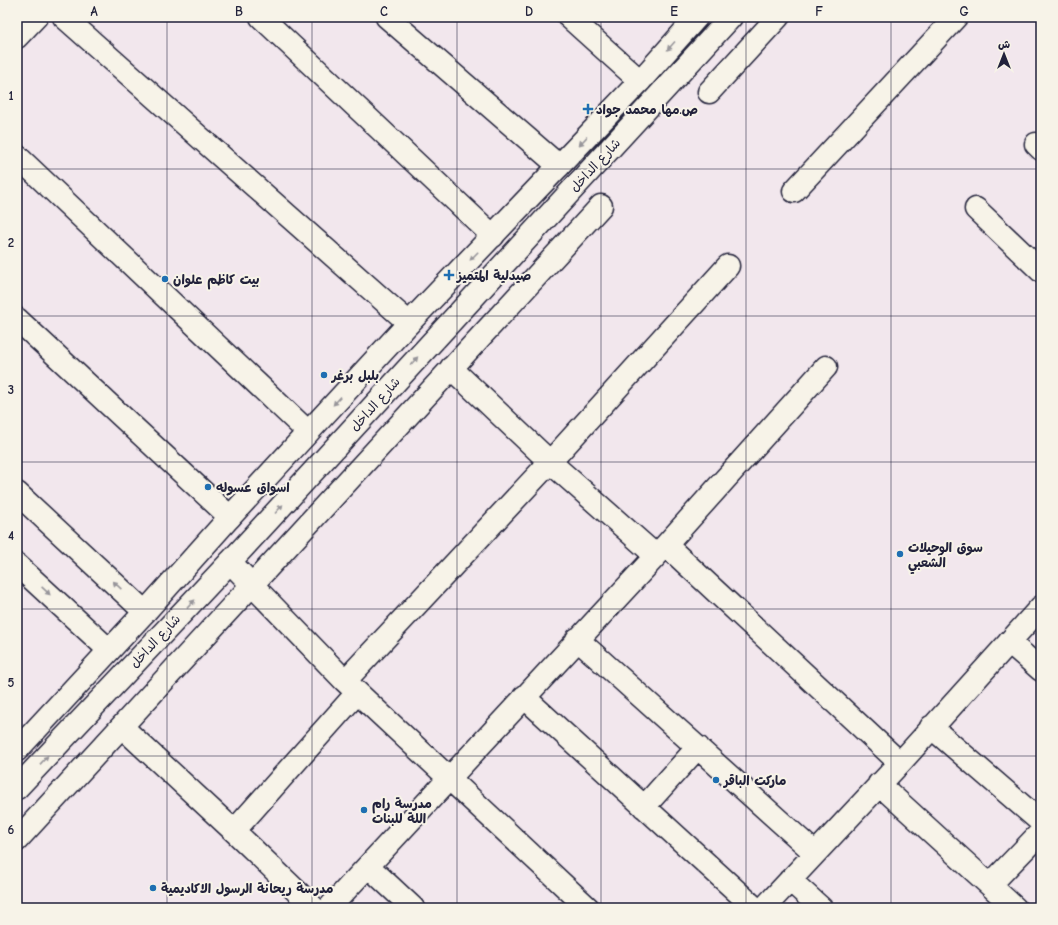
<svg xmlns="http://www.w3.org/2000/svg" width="1058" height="925" font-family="'Comic Neue','Playpen Sans Arabic',sans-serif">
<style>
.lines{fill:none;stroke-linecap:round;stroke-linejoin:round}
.minor-casing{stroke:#22223b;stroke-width:25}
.tertiary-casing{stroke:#22223b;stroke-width:25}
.primary-casing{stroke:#22223b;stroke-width:25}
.minor{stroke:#f7f3e8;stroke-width:22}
.tertiary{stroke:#f7f3e8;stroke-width:22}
.primary{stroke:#f7f3e8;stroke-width:22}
.oneway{fill:#97959a}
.grid{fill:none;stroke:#22223b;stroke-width:1;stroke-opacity:0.55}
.poi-dot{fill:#1f6fb2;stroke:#f7f3e8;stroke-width:1.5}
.labels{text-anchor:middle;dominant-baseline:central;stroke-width:4;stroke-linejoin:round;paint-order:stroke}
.poi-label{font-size:13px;font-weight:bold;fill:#22223b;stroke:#f7f3e8;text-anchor:start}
.street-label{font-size:13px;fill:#22223b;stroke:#f7f3e8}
.neatline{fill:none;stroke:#22223b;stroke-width:1.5}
.grid-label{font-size:13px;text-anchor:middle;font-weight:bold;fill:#22223b}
</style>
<rect width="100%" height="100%" fill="#f2e7ed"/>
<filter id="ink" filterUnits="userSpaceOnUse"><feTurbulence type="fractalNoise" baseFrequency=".025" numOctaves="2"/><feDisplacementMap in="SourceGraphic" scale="8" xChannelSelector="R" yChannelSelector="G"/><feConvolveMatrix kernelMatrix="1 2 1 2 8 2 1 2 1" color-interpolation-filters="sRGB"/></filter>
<g filter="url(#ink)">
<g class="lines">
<defs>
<path id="minor" d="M64,17L409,323
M261,17L493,236
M387,17L559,166
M569,17L640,81
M17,37L36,17
M709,92L778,17
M1036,144L1041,149
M17,156L308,432
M794,191L956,17
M976,209L1041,271
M17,319L230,517
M451,368L550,462L655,555
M666,545L900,763
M230,562L345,681L588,908
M577,639L815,853
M1009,642L1041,670
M345,681L550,462L728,266
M524,697L755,908
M122,727L234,831L314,908
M931,727L1041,822
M879,784L1015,908
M644,807L698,747
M234,831L357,693
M17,840L601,206
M368,866L413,908
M790,880L821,908
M990,885L1041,832
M329,908L666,545L826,367
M764,908L900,763L1041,607"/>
<path id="tertiary" d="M17,493L145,612
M17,565L109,650"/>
<path id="primary" d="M17,750L145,612L230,517L409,323L559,166L640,81L697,17
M17,788L230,562L731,17"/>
</defs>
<use href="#minor" class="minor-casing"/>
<use href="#tertiary" class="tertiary-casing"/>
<use href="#primary" class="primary-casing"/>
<use href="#minor" class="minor"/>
<use href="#tertiary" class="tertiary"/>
<use href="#primary" class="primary"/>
</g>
<defs><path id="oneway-solid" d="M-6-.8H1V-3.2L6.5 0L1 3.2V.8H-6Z"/></defs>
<g class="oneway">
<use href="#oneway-solid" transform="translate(671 46) rotate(132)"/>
<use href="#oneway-solid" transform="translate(583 141) rotate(133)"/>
<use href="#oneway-solid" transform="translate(474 256) rotate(134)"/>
<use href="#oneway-solid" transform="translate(414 361) rotate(-48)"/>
<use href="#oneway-solid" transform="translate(337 401) rotate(133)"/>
<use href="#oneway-solid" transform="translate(279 509) rotate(-48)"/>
<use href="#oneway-solid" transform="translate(117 585) rotate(-137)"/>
<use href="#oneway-solid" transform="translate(46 591) rotate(43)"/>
<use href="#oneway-solid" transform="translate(191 604) rotate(-47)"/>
<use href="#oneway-solid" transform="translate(44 760) rotate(-47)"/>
</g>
</g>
<path class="grid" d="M167,17V908M312,17V908M457,17V908M601,17V908M746,17V908M891,17V908M17,169H1041M17,316H1041M17,462H1041M17,609H1041M17,756H1041"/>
<g class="poi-dot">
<path d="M586 103h4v4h4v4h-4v4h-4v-4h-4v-4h4z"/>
<path d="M447 269h4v4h4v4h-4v4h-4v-4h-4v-4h4z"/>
<circle cx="165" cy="279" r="4"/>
<circle cx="324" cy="375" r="4"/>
<circle cx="208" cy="487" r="4"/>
<circle cx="900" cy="554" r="4"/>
<circle cx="716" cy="780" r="4"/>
<circle cx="364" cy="810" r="4"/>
<circle cx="153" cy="888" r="4"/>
</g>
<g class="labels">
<g class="poi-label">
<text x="596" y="109">ص.مها محمد جواد</text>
<text x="457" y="275">صيدلية المتميز</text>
<text x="173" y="279">بيت كاظم علوان</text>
<text x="332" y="375">بلبل برغر</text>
<text x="216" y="487">اسواق عسوله</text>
<text x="908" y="547">سوق الوحيلات<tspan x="908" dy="15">الشعبي</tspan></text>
<text x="724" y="780">ماركت الباقر</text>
<text x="372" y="803">مدرسة رام<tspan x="372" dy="15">اللة للبنات</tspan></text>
<text x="161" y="888">مدرسة ريحانة الرسول الاكاديمية</text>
</g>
<g class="street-label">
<text transform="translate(595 165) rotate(-47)">شارع الداخل</text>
<text transform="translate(375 404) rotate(-48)">شارع الداخل</text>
<text transform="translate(155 641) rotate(-47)">شارع الداخل</text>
</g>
</g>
<rect width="1058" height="925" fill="none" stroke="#f7f3e8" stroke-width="44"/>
<g transform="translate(1004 54)" stroke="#f7f3e8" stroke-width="3" paint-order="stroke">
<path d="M0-3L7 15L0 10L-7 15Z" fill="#22223b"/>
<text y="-6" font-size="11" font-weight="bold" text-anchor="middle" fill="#22223b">ش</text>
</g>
<rect x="22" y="22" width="1014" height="881" class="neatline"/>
<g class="grid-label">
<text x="94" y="16">A</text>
<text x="239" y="16">B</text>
<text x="384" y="16">C</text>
<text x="529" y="16">D</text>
<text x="674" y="16">E</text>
<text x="819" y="16">F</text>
<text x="964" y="16">G</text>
<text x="11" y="100">1</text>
<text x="11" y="247">2</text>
<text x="11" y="394">3</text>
<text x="11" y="540">4</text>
<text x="11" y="687">5</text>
<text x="11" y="834">6</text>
</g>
</svg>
